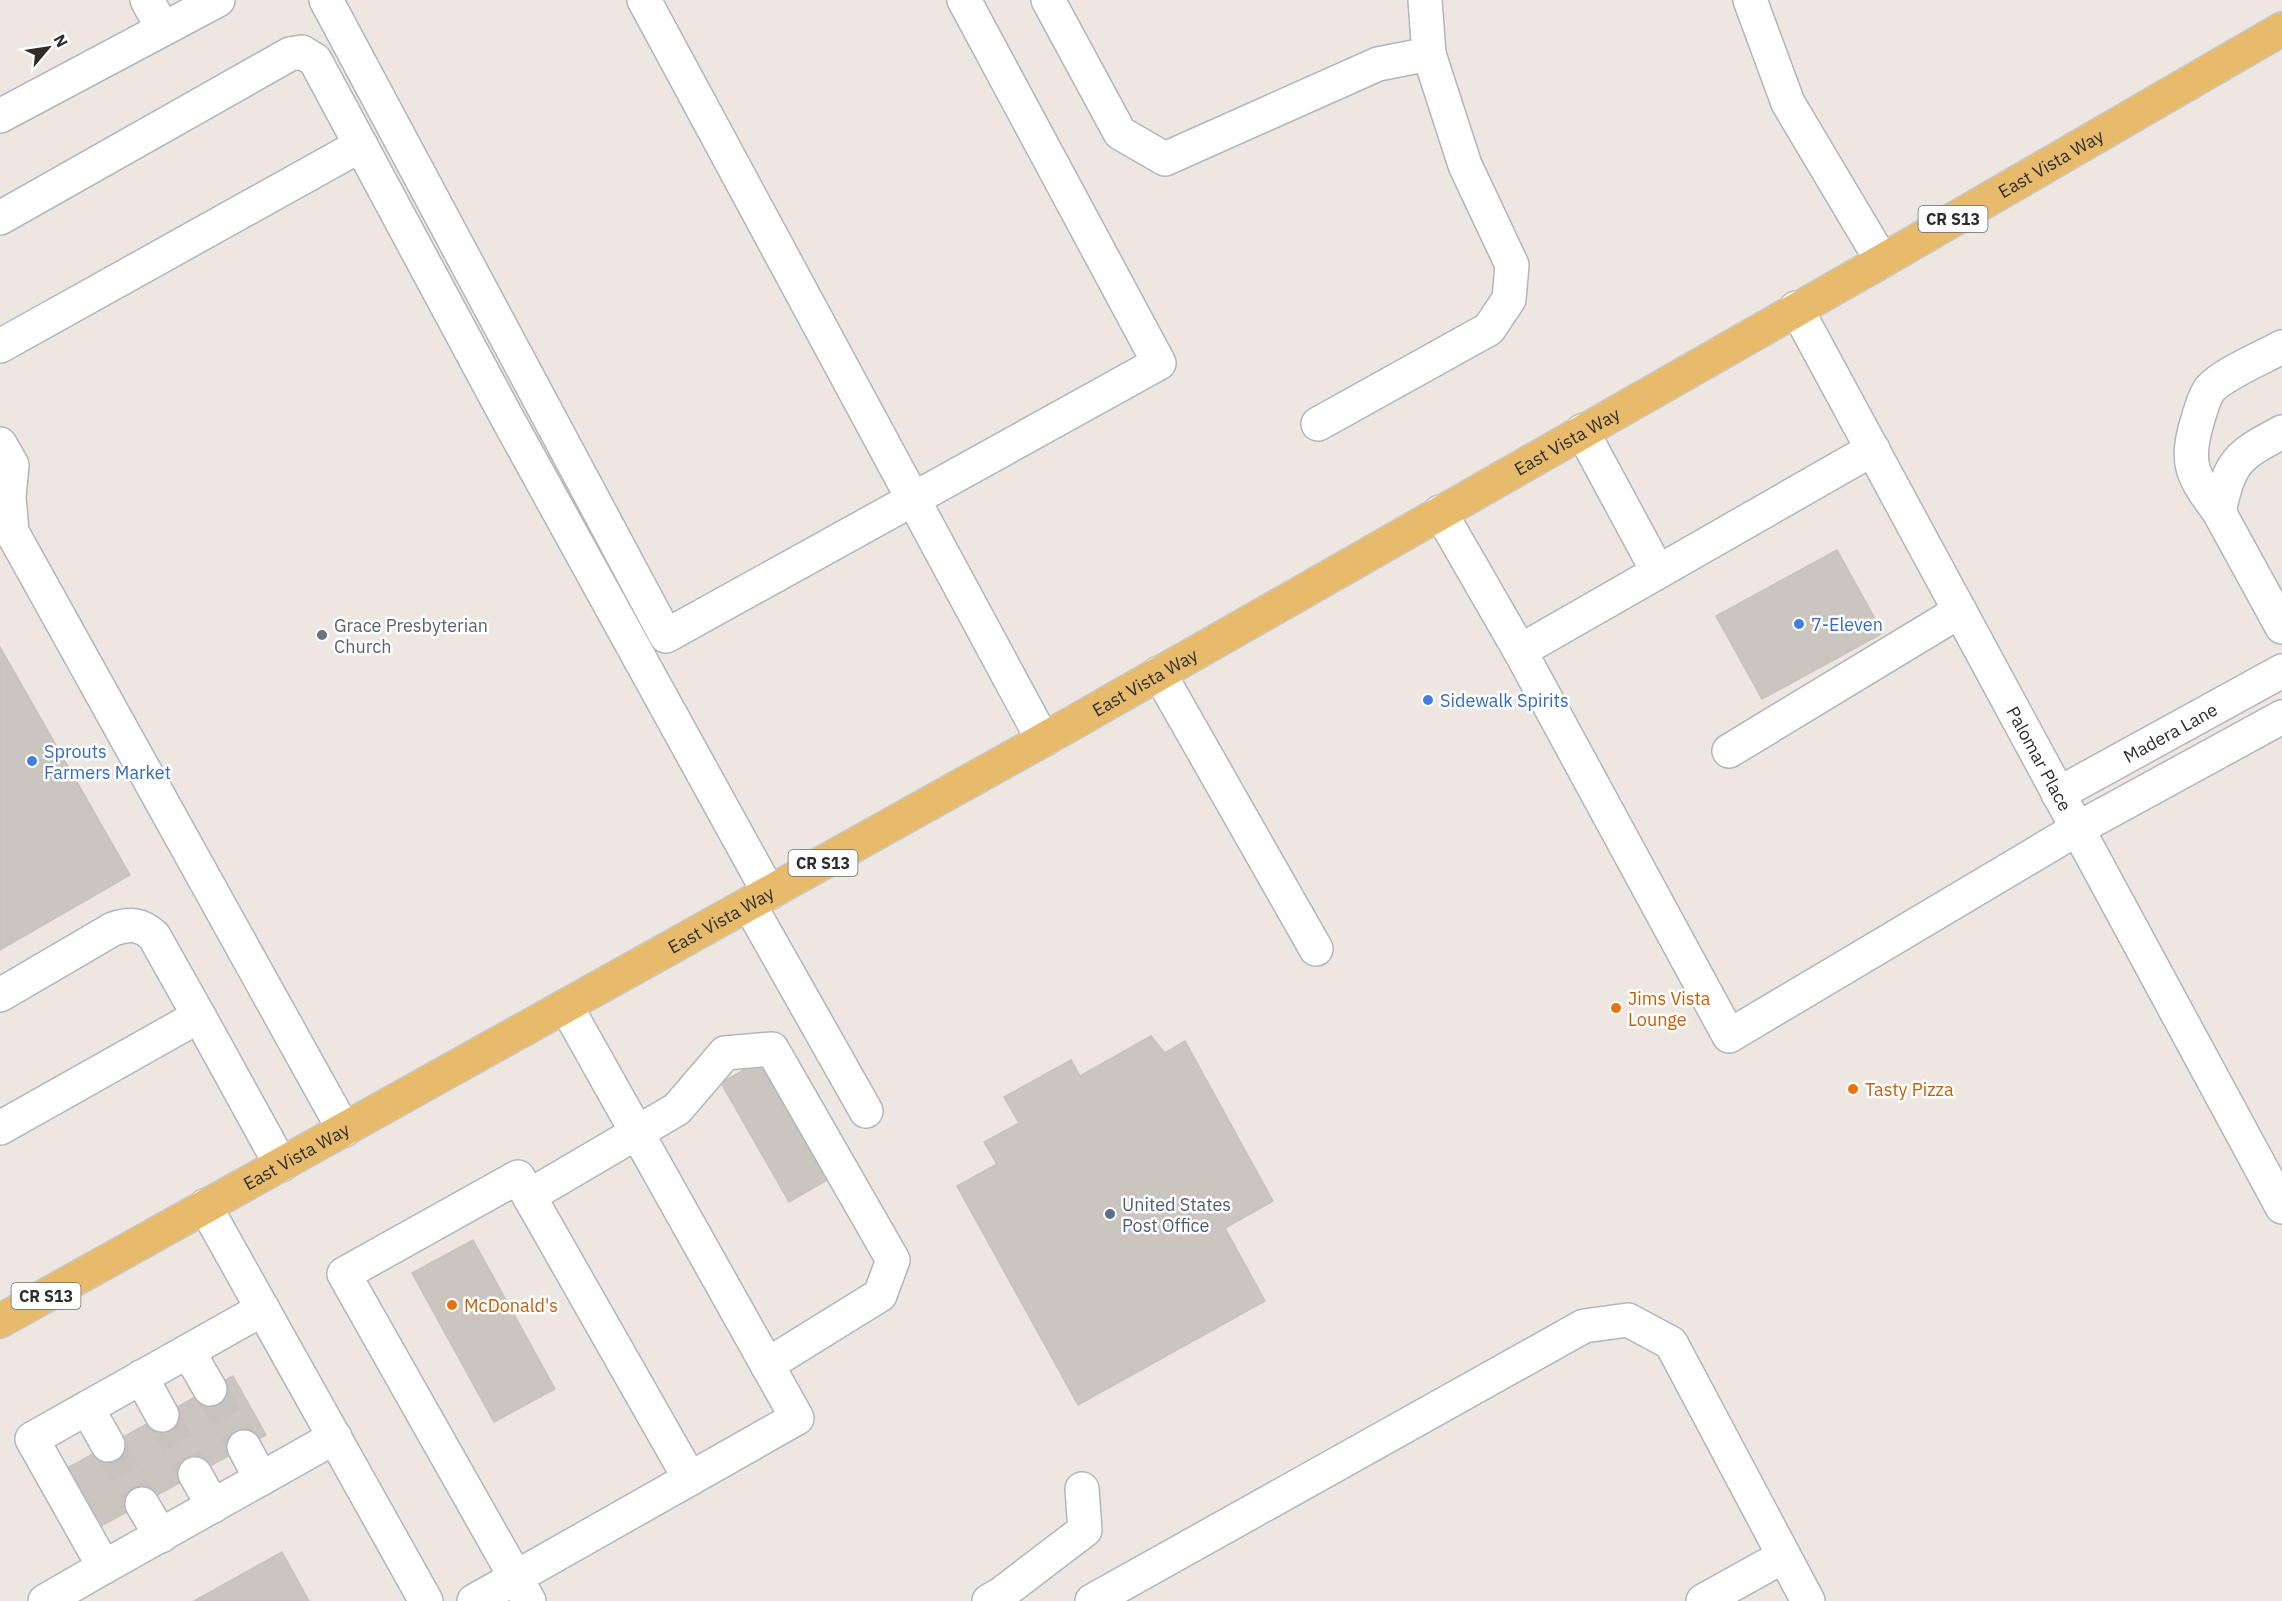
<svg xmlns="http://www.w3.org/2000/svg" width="2282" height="1601" font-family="'IBM Plex Sans',sans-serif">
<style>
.building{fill:#cac5bf;stroke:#c9c2ba;stroke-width:1.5}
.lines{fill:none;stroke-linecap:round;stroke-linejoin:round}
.minor-tunnel{stroke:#c7c2bd;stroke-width:33;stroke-dasharray:33 16;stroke-linecap:butt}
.minor-casing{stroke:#b1b5bc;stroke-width:36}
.major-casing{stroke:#c8c8c8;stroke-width:36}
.minor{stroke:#fff;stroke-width:33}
.major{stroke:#e8bb6c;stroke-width:33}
.shop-dot{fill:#3f7fe0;stroke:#fff;stroke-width:2}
.worship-dot{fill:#6b7280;stroke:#fff;stroke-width:2}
.food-dot{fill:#e8710a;stroke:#fff;stroke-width:2}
.service-dot{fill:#5c6f8a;stroke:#fff;stroke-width:2}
.labels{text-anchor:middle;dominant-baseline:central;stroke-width:5;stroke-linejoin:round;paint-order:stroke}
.shield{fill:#fff;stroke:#6c6c6c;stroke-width:1.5}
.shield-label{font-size:16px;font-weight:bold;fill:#2d2d2d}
.street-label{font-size:18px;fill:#2d2d2d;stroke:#fff}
.shop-label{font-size:18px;fill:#366cbe;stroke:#fff;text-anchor:start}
.worship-label{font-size:18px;fill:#5b616d;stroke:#fff;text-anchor:start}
.food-label{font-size:18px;fill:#c56008;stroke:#fff;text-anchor:start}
.service-label{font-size:18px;fill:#4e5e75;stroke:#fff;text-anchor:start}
</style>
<rect width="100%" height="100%" fill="#eee7e1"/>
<path class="building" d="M1837,550L1883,633L1762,699L1716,616Z
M0,647L130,875L0,950Z
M1151,1036L1165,1053L1185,1041L1273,1201L1225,1228L1265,1301L1078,1405L957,1186L997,1164L984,1142L1019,1123L1004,1097L1071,1060L1080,1076Z
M759,1061L827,1180L789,1202L721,1083Z
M473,1240L555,1389L494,1422L412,1273Z
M233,1376L266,1435L94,1530L62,1471Z
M282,1552L309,1601H194Z"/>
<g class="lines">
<path class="minor-tunnel" d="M210,1389L244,1447
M162,1415L195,1474
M108,1445L142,1504"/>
<defs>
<g id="minor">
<path d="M147,0L163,29"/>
<path d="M326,0L666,636L1159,363L964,0"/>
<path d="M644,0L1043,740"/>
<path d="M1048,0L1120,133L1165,159L1378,64L1429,54"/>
<path d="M1750,0L1788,103L1882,261"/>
<path d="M0,116L218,0"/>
<path d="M0,218L290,54L302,52L315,60L505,414L769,893"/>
<path id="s1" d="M1796,308L2282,1207"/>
<path d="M0,346L361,145"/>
<path d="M2282,347C2264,357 2223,374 2210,389C2204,397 2201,409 2198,419C2184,464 2192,475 2219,512C2230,461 2237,456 2282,432"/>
<path d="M1318,424L1489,329L1509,299L1512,265L1465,165L1429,54L1425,0"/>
<path d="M1582,431L1658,572"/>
<path d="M0,444L12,465L9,497L12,532L344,1130"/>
<path d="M1873,449L1520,651L1729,1036L2077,829L2282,717"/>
<path d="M1440,512L1520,651"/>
<path d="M2219,512L2282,627"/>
<path d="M1159,673L1316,949"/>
<path d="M1729,751L1960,611"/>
<path id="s2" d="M2058,794L2282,671"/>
<path d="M749,904L866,1111"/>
<path d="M0,995L113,929C130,923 141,924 154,936L199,1016"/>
<path d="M0,1128L199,1016L281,1165"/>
<path d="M205,1206L426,1601"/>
<path d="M263,1309L32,1439L104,1567L335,1437"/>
<path d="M188,1351L210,1389"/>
<path d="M141,1377L162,1415"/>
<path d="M87,1408L108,1445"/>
<path d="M244,1447L261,1479"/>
<path d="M195,1474L213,1506"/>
<path d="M690,1479L529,1196L677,1109L725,1053L772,1049L893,1260L880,1295L767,1365"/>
<path d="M142,1504L161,1536"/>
<path d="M45,1601L104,1567"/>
<path d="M474,1601L797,1418L566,1006"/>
<path d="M529,1601L344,1274L518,1177L529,1196"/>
<path d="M989,1601L1001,1594L1085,1530L1082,1489"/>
<path d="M1092,1601L1584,1326L1628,1320L1671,1343L1808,1601"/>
<path d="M1703,1601L1784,1556"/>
</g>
<g id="major">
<path id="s3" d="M0,1321L1043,740L1882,261L2282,29"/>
</g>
</defs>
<use href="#minor" class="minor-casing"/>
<use href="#major" class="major-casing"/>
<use href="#minor" class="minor"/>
<use href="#major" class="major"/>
</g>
<g class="shop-dot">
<circle cx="1799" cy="624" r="6"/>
<circle cx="1428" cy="700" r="6"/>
<circle cx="32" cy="761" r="6"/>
</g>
<circle class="worship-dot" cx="322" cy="635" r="6"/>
<g class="food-dot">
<circle cx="1616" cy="1008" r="6"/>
<circle cx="1853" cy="1089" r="6"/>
<circle cx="452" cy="1305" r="6"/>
</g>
<circle class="service-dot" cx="1110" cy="1214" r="6"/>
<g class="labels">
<g class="shield">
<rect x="1918.5" y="206" width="69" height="26" rx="4.5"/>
<rect x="788.5" y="850" width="69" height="26" rx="4.5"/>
<rect x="11.5" y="1283" width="69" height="26" rx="4.5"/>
</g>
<g class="shield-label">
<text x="1953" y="219">CR S13</text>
<text x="823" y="863">CR S13</text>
<text x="46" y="1296">CR S13</text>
</g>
<g class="street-label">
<text stroke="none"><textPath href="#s3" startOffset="2355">East Vista Way</textPath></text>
<text stroke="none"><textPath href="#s3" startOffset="1797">East Vista Way</textPath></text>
<text stroke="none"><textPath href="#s3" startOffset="1311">East Vista Way</textPath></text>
<text stroke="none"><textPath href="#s2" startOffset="128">Madera Lane</textPath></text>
<text stroke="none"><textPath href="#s1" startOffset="512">Palomar Place</textPath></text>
<text stroke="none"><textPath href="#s3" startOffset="825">East Vista Way</textPath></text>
<text stroke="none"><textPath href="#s3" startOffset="339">East Vista Way</textPath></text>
</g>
<g class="shop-label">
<text x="1811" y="624">7-Eleven</text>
<text x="1440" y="700">Sidewalk Spirits</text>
<text x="44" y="751">Sprouts<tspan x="44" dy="21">Farmers Market</tspan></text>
</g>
<g class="worship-label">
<text x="334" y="625">Grace Presbyterian<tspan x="334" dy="21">Church</tspan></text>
</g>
<g class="food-label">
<text x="1628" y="998">Jims Vista<tspan x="1628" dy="21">Lounge</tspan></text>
<text x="1865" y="1089">Tasty Pizza</text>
<text x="464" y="1305">McDonald's</text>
</g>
<g class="service-label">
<text x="1122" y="1204">United States<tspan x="1122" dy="21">Post Office</tspan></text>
</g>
</g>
<g transform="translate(48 48) rotate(61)" stroke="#ffffff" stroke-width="4.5" paint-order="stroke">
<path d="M0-4.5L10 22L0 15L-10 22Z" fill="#2d2d2d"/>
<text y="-9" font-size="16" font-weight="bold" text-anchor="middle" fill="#2d2d2d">N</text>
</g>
</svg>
